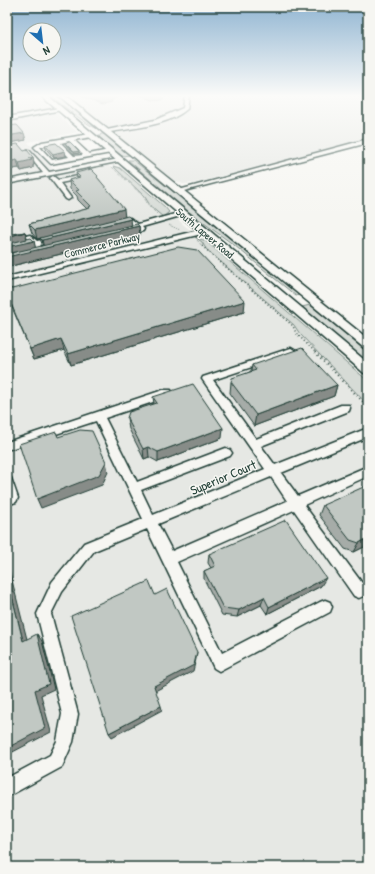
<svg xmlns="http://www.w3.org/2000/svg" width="375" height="874" font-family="'Patrick Hand',sans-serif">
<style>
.built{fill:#e6e8e4}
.green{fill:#d6dbd6;stroke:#7a8c85}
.water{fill:#aab3ae;stroke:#72847d}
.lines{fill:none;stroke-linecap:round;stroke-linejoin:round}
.minor-casing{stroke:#1f3d34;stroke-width:3}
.major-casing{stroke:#1f3d34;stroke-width:3}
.path-far2{stroke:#1f3d34;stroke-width:1;stroke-dasharray:0.5 1.5;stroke-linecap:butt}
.path-far1{stroke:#1f3d34;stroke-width:1.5;stroke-dasharray:1 2.5;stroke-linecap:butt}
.path{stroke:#1f3d34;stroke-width:2;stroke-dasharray:1 3;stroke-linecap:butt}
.minor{fill:#f6f6f2;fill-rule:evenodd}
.major{fill:#f6f6f2;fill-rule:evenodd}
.wall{fill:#a6aca8;stroke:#1f3d34}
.shaded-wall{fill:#878c88;stroke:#1f3d34}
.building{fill:#c1c8c3;stroke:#1f3d34}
.labels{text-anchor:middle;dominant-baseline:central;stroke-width:3;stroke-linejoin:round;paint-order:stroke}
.far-street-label{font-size:11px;fill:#1f3d34;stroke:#f6f6f2}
.street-label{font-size:13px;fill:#1f3d34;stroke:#f6f6f2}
</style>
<rect width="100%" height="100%" fill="#f6f6f2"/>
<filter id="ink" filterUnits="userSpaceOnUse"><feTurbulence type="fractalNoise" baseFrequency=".025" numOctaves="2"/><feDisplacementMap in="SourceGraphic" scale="8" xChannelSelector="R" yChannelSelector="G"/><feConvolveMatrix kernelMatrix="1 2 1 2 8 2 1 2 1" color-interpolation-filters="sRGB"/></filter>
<g filter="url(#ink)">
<path class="built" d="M7,95H36L77,132L28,142L58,175L106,166L121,168L185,226L225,258L368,382V867H7Z
M67,95H368V139L196,183L183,184L172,179Z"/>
<path class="green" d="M52,95H57L96,128C90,127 54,100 52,95Z
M101,134H104L130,155L122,156L99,137Z
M128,160H133L190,205L299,295L296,296L234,245L189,212Z
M113,166L120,168L165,207L169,212L163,217L151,207L145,197Z
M195,237L206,241L368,381V405L300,334L294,325L206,249L202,242Z
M310,305L368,353V363L302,307Z"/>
<path class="water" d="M92,95H158L164,99C156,103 150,99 143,96C135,93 118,96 111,100L112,102L103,104L83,97V96Z"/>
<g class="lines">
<defs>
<path id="minor" d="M18,95V96L7,98V96Z
M185,95H189L187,109C166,127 131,128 105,133L102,131L155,120L183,108Z
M59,108L61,110L7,121V117Z
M90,134L93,136L92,137L74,140L89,154L109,150L111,151V153L51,164L34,147L42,142ZM69,141L83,155L74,156L61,143ZM55,143L69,157L52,160L40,147Z
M368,139V143L180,192L175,191Z
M29,150L49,172L119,159L122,161L7,184V180L43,173L26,152Z
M83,175L86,177L85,178L60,183L71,198L68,200L66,199L50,178L53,176L58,180Z
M182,212L185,214L184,215L142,227L144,229L143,231L126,235H123V231L135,228L129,222L118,225L114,223L130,218L138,224Z
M203,229L207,231L206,233L7,281V277Z
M30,235L37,241L55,237L59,239L40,245L44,249L43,251H37L34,246L7,253V249L31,243L28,240L7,244V240Z
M291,348L296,351L294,353L213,380L256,439L341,405H349L350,408L349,411L261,446L275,465L368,428V437L281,473L298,496L368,466V476L304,505L362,583L368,580V594L359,598L354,596L294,510L177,562L222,653L320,602L325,600L330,602L332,607L330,612L219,671L214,668L147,529L94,551L62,592L51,614L78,714L73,742L62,767L7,797V778L50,755L57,741L62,714L37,614L52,582L84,543L143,519L96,421L10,449L7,448V442L163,390H171L172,393L171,396L105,418L137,482L226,448L230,450L232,453L230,456L141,490L153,515L265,469L202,379L203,377ZM271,477L287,501L172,551L158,524Z
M7,476L11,478L18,498L16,502L7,505Z"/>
<path id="major" d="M40,95H47L368,363V374L364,373Z
M58,95H65L368,339V349L364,348Z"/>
</defs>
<use href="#minor" class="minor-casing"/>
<use href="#major" class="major-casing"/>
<path class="path-far2" d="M112,167L143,196L149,206L157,214
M169,225L180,230
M197,240L203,247"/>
<path class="path-far1" d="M202,246L293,326L296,333L316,353"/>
<path class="path" d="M315,352L368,407"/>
<use href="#minor" class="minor"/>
<use href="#major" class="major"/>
</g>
<path class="wall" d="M7,126L26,140L9,143L7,140Z
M65,143L79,153L74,154L66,145Z
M45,145L66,156L54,158L46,149Z
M24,151L33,157L34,165H33V168L21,171L19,168L7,170Z
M76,173L98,178L132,226H139L140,235L7,267V235L25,232L27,239L34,241L35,248L43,246L40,239H37L32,233L29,224L87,209L78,200L77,196L70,189L69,180L77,178Z
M7,288L12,289L244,312L71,365L64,350L34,359L8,298L7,296Z
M252,365L337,385L334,396L254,426L230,393L231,382L251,371Z
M153,397L222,438L158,462L149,457L144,459L129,429L127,418L154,404Z
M323,505L368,545L354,552L345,549L319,515Z
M209,554L321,586L267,614L261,605L237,617L222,615L204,579V571L211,568L208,563Z"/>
<path class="shaded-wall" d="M24,133L26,140L9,143L7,136Z
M65,151L66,156L54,158L53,154Z
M79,151V153L74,154V152Z
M33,157L34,165H33V168L21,171L19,163L29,158Z
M17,160L19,168L7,170V162Z
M124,209L125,218L37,239L35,230Z
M131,219L132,227L44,248L42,240Z
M139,226L140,235L7,267V237L25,232L28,242L34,241L36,250Z
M245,301L244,312L71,365L68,354Z
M61,339L64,350L34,359L30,349Z
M337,385L334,396L254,426L256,415Z
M223,428L222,438L158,462V452Z
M148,447L149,457L144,459L143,449Z
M106,462L108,472L102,485L41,508L37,499Z
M368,538V545L354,552L359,543Z
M7,561L29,647L23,641L7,576Z
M326,578L321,586L267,614L269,607Z
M264,597L261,605L237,617L239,610Z
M37,634L42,641L54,689L41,695L51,732L7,755V748L35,690Z
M197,652L196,659L193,671L155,691L154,686Z
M161,706L162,710L112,737L109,733Z"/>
<path class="building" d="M17,125L24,133L7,136V126Z
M70,142L79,151L74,152L65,143Z
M56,143L65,151L53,154L45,145Z
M18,144L24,151L27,150L33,157L29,158L32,160L19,163L17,160L7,162V146Z
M91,169L98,176L97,177L124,209L35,230L29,224L90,208L89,207L91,206L76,191L79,190L69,180L80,177L76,173Z
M128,216L131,219L42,240L40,238Z
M137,224L139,226L7,257V254Z
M25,232L7,237V235Z
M31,238L34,241L7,247V244Z
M178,247L197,250L245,301L68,354L61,339L30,349L7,294V288L12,289Z
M302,348L337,385L256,415L231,382L232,378L256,370L252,365Z
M193,384L223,428L158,452L148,447L143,449L127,418L129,412L157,403L153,397Z
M80,430L92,431L106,462L99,475L37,499L19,444L56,432L58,437Z
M368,485V538L359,543L350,540L323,505Z
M286,520L326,578L269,607L264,597L239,610L223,608L204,571L215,566L209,554Z
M7,576L23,641L37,634L49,684L35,690L45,728L7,748Z
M149,581L155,595L167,589L197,652L194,665L154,686L161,706L109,733L71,616Z"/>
</g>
<linearGradient id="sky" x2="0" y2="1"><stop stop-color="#8fb4d1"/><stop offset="0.44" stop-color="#fbfbf9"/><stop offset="1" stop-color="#fbfbf9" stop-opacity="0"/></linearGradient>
<rect width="375" height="218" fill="url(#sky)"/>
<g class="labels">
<g class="far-street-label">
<text transform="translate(205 233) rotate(40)">South Lapeer Road</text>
<text transform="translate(102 245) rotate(-14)">Commerce Parkway</text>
</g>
<g class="street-label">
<text transform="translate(223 477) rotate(-23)">Superior Court</text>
</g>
</g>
<rect width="375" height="874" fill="none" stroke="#f6f6f2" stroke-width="24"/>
<rect x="12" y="12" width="351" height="850" fill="none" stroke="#1f3d34" stroke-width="1.5" filter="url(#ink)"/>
<g transform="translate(42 42) rotate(152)"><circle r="19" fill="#f6f6f2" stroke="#a0aca6"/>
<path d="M0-3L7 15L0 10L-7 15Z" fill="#1f6fb2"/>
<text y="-6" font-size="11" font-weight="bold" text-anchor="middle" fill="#1f3d34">N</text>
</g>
</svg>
